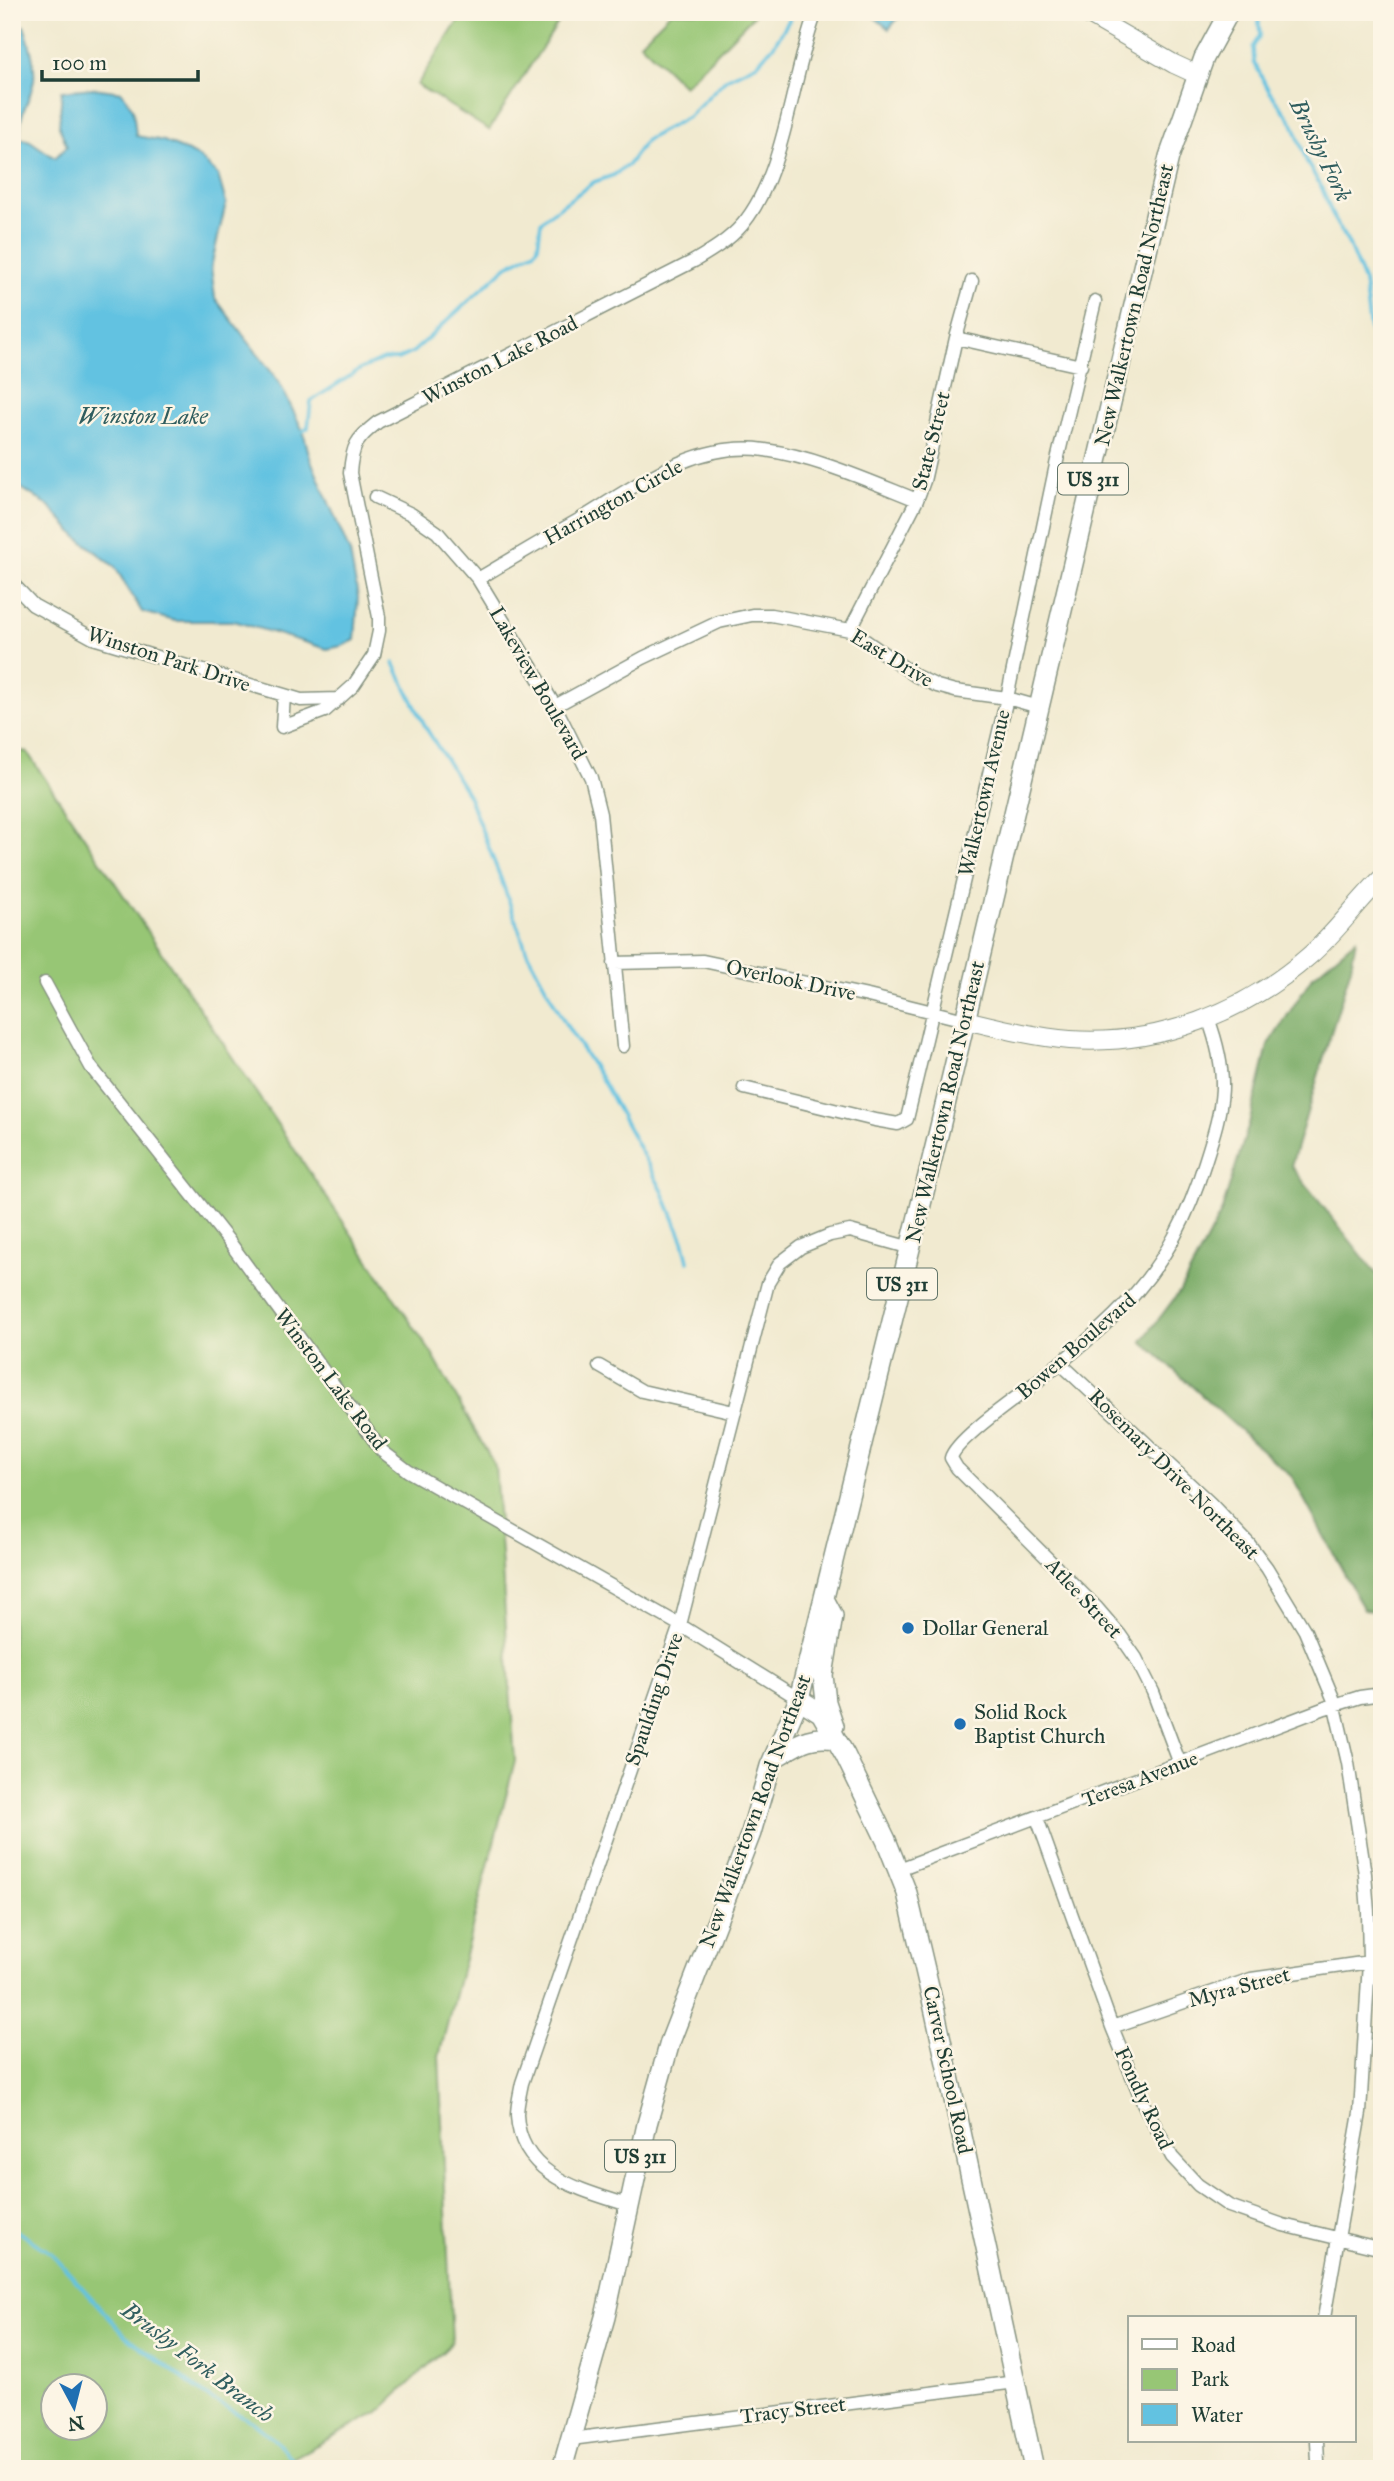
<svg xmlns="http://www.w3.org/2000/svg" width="1394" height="2481" font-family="'IM FELL Great Primer',serif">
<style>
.green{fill:#97c675;stroke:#5b8254;stroke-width:2;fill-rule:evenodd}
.forest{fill:#79ab66;stroke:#4c744d;stroke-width:2}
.water{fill:#62c2e1;stroke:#40808a;stroke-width:2}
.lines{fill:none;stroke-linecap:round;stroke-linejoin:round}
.stream{stroke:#62c2e1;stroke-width:3.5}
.street-casing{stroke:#889482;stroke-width:15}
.secondary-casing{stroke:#889482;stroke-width:20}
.primary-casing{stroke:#889482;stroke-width:22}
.street{stroke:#fff;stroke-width:12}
.secondary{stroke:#fff;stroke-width:18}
.primary{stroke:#fff;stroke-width:19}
.poi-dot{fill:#1f6fb2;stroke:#fcf5e5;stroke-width:2.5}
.labels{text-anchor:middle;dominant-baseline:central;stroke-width:5;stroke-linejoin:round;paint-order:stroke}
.shield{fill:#fcf5e5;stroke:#617469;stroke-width:2}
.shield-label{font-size:19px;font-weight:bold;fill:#1f3d34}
.street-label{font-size:21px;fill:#1f3d34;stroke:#fcf5e5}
.poi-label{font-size:21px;fill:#1f3d34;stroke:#fcf5e5;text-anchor:start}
.water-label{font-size:23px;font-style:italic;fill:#305e5f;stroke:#fcf5e5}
</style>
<rect width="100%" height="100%" fill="#fcf5e5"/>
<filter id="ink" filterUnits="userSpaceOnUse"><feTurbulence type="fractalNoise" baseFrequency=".0143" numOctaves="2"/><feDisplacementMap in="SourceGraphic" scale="14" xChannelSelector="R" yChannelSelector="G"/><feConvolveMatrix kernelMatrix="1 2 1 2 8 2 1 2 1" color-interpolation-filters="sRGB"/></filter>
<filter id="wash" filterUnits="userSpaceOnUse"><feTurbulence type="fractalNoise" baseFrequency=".00686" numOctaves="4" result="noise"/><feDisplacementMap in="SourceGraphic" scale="28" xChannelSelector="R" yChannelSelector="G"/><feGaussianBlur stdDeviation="1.57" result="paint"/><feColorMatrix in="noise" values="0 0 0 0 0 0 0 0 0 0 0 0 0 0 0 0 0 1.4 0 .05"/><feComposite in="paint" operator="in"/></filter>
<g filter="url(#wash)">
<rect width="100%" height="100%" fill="#f1ead0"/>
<path class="green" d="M464,12H565L489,130L417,85Z
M671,12H757L684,86L640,43Z
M12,750L27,752L432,1354L495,1466L515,1761L439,2056L452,2343L379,2412L272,2469H12ZM52,2386H94V2428H52Z"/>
<path class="forest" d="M1356,939L1351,967L1291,1166L1382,1281V1612L1364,1610L1292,1477L1142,1341L1180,1291L1221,1213L1249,1124L1268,1046L1312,977Z"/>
<path class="water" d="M876,12H903L889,29L873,16Z
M24,26C29,41 36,63 34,80C30,103 19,109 20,138L30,141L55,158L67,146L59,126L62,91L93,88L122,92L133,109L136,136L164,141L199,157L218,175L226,203L211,267L215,298L279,382L303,431L310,458L350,553L358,597L355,640L342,646L327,649L234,621H175L142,612L115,567L76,536L49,506L15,484H12V29Z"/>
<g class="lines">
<path class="stream" d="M1258,12L1260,35L1253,47L1254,62L1269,91L1293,123L1307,163L1321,186L1334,219L1348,243L1364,282L1370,330L1382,343
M303,431L308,428L311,401L361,369L383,359H398L413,352L507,266L535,251L538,246L541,222L546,217L594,182L614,175L628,165L646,140L688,117L726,79L757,64L774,45L794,12
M394,663L426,728L468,795L501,879L527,952L565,1023L602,1080L662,1190L683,1241L688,1261
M12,2228L51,2253L125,2335L212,2400L253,2422L277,2442L300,2469"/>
</g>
</g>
<g filter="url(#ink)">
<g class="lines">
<defs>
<path id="street" d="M956,338L1081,366
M375,497L411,514L437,532L478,579L555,706L591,778L600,814L623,1046
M478,579C513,558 548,537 584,517C638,484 698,440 765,450C816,457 869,481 917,500
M12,583L33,605L93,638L301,700L339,699
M850,630L917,500L924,481L956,338L972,281
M284,695L282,727L325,711L353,686L374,655L379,631V617L350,473C352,446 356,439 378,422L694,261C711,251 729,240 742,225C786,173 791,77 816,12
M555,706L643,658L719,622L752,615H771L850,630L916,676L937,686L955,691L1007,698L1039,707
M614,963L703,961L868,996L965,1020
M45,983L91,1067L228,1240L382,1451L408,1471L680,1625L799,1699
M744,1088L875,1120L898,1124L907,1119L1007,698L1056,465L1095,301
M1060,1363L1210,1503L1249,1544L1267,1568L1305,1631L1333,1698L1348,1763L1365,1874L1368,1912L1369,1962L1360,2113L1324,2318
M599,1366L642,1391L734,1412
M1180,1764L1153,1692L1136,1658L1120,1635L1096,1607L957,1468L951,1458C955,1441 1009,1403 1025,1391C1116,1319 1169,1278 1205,1162C1224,1103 1230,1078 1208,1018
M1037,1818L1112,2027L1143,2103L1172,2157L1198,2185L1229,2206L1283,2225L1382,2249
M899,1869L1325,1708L1360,1697L1382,1694
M1112,2027L1251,1979L1369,1962
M631,2206C583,2190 520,2177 517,2115C517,2105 520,2093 522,2083L680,1625L768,1283L780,1263L801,1247L830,1235L850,1231L911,1248
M571,2439L1016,2382
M1317,2441L1318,2462"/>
<path id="secondary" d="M1084,12L1174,64L1198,75
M965,1020C999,1028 1035,1037 1070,1040C1157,1046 1244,1013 1309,956C1336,933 1356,903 1382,878"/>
<path id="primary" d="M824,1599L833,1616L823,1675L826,1702L834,1726
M799,1699L821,1713L845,1755L886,1840L907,1893L935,2012L1034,2469
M774,1758C799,1744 806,1735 836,1739
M562,2469L605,2317L647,2124L670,2042L751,1833L770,1766L799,1699L939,1131L1169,157L1204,58L1229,12"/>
</defs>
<use href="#street" class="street-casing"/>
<use href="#secondary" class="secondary-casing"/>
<use href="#primary" class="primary-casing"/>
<use href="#street" class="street"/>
<use href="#secondary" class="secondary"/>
<use href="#primary" class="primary"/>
</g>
</g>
<g class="poi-dot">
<circle cx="908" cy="1628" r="7"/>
<circle cx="960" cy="1724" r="7"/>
</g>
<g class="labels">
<g class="shield">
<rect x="1058" y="463.5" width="70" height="31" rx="5"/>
<rect x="867" y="1268.5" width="70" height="31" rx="5"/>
<rect x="605" y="2140.5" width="70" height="31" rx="5"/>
</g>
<g class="shield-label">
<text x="1093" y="479">US 311</text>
<text x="902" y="1284">US 311</text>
<text x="640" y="2156">US 311</text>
</g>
<g class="street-label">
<text transform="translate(1134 305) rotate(-77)">New Walkertown Road Northeast</text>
<text transform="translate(500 360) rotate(-27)">Winston Lake Road</text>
<text transform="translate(931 441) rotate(-76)">State Street</text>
<text transform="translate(613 502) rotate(-29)">Harrington Circle</text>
<text transform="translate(892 658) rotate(31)">East Drive</text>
<text transform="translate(169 659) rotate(18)">Winston Park Drive</text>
<text transform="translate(538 683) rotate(60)">Lakeview Boulevard</text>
<text transform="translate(984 793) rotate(-77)">Walkertown Avenue</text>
<text transform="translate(791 980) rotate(12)">Overlook Drive</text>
<text transform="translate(945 1102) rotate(-77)">New Walkertown Road Northeast</text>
<text transform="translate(1076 1346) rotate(-41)">Bowen Boulevard</text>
<text transform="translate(331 1379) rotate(53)">Winston Lake Road</text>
<text transform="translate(1174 1474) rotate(45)">Rosemary Drive Northeast</text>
<text transform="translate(1084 1598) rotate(47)">Atlee Street</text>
<text transform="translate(654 1699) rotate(-71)">Spaulding Drive</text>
<text transform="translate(1140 1779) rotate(-21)">Teresa Avenue</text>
<text transform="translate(755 1811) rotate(-70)">New Walkertown Road Northeast</text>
<text transform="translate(1239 1987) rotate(-15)">Myra Street</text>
<text transform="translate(948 2070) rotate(78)">Carver School Road</text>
<text transform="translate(1144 2098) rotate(65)">Fondly Road</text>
<text transform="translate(793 2410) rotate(-7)">Tracy Street</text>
</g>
<g class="poi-label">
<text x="922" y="1628">Dollar General</text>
<text x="974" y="1712">Solid Rock<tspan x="974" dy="24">Baptist Church</tspan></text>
</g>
<g class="water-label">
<text transform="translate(1321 150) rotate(64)">Brushy Fork</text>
<text x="143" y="416">Winston Lake</text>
<text transform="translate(198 2362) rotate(37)">Brushy Fork Branch</text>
</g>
</g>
<rect width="1394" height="2481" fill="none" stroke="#fcf5e5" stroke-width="42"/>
<rect x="1128" y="2316" width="228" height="126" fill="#fcf5e5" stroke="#a4ab9e" stroke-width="2"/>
<rect x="1142" y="2339" width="35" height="10" fill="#ffffff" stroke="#a4ab9e" stroke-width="2"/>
<text x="1191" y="2352" font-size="21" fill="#1f3d34">Road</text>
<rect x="1142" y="2369" width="35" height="21" fill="#97c675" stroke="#a4ab9e" stroke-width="2"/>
<text x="1191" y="2386" font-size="21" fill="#1f3d34">Park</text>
<rect x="1142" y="2404" width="35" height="21" fill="#62c2e1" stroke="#a4ab9e" stroke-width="2"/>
<text x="1191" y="2422" font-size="21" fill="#1f3d34">Water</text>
<g transform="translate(74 2407) rotate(173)"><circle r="33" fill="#fcf5e5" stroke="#a4ab9e" stroke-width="2"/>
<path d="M0-5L12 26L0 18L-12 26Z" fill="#1f6fb2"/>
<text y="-10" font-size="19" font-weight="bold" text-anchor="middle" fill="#1f3d34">N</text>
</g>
<path d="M42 70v10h156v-10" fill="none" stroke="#1f3d34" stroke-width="3.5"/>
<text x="52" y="70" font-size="21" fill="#1f3d34" stroke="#fcf5e5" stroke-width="5" paint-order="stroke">100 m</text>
</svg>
